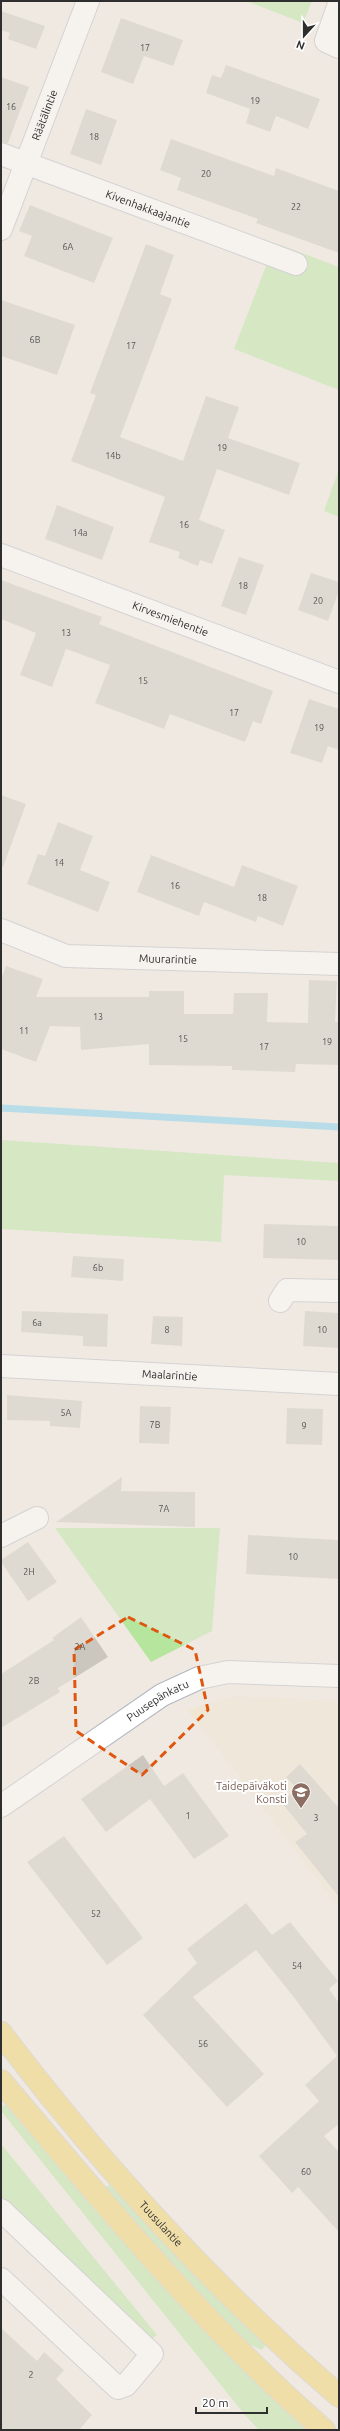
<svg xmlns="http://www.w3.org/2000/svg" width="340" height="2431" font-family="Ubuntu,sans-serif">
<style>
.education{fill:#f0e6d1}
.green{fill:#b6e59e}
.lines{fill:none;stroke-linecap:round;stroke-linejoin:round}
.stream{stroke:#75cff0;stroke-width:7}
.building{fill:#cbc7bf}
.minor-casing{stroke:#b4b7c1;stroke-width:24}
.major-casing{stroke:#c9c9c9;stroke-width:24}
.minor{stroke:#fff;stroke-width:22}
.major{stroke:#f2d163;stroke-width:22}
.marked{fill:none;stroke:#df570e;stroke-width:3;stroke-dasharray:8 5;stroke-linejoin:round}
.labels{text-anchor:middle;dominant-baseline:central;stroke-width:4;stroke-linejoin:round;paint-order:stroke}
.number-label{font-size:9px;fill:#555452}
.street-label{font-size:11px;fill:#2e2e2e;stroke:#fff}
.education-label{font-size:11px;fill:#785e54;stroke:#fff;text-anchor:end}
</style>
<rect width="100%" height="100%" fill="#efe9e1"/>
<path class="education" d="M236,1696L339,1701V1908L188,1710Z"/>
<path class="green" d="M246,1H312L303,23Z
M275,243L339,267V390L234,349Z
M339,469V517L324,511Z
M1,1140L339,1163V1181L224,1175L221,1242L1,1229Z
M55,1528H220L212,1631L151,1662Z
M3,2105L11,2106L168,2292L279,2404L309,2430H259L245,2415L1,2111Z
M1,2144L157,2335L149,2341L1,2198Z
M109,2185L177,2250L267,2343L262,2350L244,2342L99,2190Z"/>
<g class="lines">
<path class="stream" d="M1,1108L339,1127"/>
</g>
<path class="building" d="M1,11L45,26L36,49L8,39L10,33L1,30Z
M121,18L183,40L173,66L144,56L133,84L101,72Z
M226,65L320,99L308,129L276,116L270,132L246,123L250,109L206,93L212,75L221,78Z
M1,77L29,87L8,143L1,142Z
M86,109L117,120L101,165L70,154Z
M171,139L274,176L276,168L339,191V253L256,223L258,219L177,190L181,178L160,170Z
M30,205L113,238L94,283L24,256L32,236L19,231Z
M146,244L174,255L160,294L172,299L120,437L183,461L206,396L239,407L228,438L300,463L289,495L217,469L199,520L225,530L212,564L200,560L198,566L178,558L180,552L149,542L165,497L71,461L96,395L90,393Z
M1,300L75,325L57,375L1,356Z
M57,505L114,527L102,560L45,539Z
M239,557L264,565L246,615L221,606Z
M311,573L339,582V591L328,621L298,610Z
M1,580L102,617L99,624L273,691L261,724L253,721L245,742L170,714L164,729L95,703L110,665L66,649L52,687L20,675L36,633L1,619Z
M309,699L339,709V750L328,746L322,763L290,753Z
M1,795L26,804L3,867L1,866Z
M58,822L93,836L80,870L110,882L98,912L27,884L38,854L45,856Z
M151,855L234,887L242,865L298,886L283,926L258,916L256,922L204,902L199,916L137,892Z
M6,966L43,979L36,997H149V991H184V1014H233L234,993H268L267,1022L308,1023L309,980L337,981L335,1022H339V1065L296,1064L295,1072L232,1070V1066L149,1065V1044L81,1050L80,1027L50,1026L36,1062L1,1049V979Z
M264,1224L339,1226V1260L263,1258Z
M73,1256L124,1259L123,1281L71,1277Z
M22,1311L108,1314L107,1347L83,1346V1336L21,1332Z
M305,1311L339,1313V1348L303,1346Z
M153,1316L183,1317L182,1346L151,1344Z
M7,1395L82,1401L80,1428L50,1426V1421L7,1420Z
M140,1406L171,1407L169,1444L139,1443Z
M287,1408L323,1409L322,1445L286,1444Z
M122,1477L121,1491L195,1492V1527L56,1522Z
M248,1535L339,1540V1579L246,1574Z
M28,1542L57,1582L28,1601L1,1562V1560Z
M81,1617L108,1657L58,1688L60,1692L1,1728V1674L54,1640L52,1638Z
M143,1755L164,1786L183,1773L229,1836L194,1859L150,1799L106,1832L81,1799Z
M300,1764L339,1808V1897L295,1842L307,1834L281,1802L297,1789L286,1777Z
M64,1836L143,1938L107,1965L27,1862Z
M246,1903L272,1935L290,1922L338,1981L329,1989L339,2003V2124L324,2136L339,2152V2232L298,2187L292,2193L259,2156L319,2101L305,2085L337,2056L296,2000L256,1950L193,1997L264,2074L227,2107L143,2015L197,1963L187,1949Z
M1,2328L37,2361L44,2352L64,2370L56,2379L92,2415L79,2430H1Z"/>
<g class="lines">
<defs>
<g id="minor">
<path d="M339,4L326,41L339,47"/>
<path id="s1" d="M1,154L296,264"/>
<path id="s2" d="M1,229L88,1"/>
<path id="s3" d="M1,555L339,682"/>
<path id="s4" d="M1,930L66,956L339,964"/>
<path d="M280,1301L287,1290L339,1291"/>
<path id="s5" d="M1,1366L339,1384"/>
<path d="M1,1536L37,1518"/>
<path id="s6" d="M1,1806L162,1695L199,1678L228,1672L339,1676"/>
<path d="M1,2210L152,2354L126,2385L118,2388L1,2279"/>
</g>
<g id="major">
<path id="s7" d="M1,2033C101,2165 214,2288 339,2396"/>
<path d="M1,2081C103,2202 204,2326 324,2430"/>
</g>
</defs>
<use href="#minor" class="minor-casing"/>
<use href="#major" class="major-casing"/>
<use href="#minor" class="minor"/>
<use href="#major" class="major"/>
</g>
<path d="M0 0H340V2431H0ZM128,1617L195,1650L208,1710L142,1775L76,1731L74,1650Z" fill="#efe9e1" fill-opacity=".55" fill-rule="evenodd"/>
<path class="marked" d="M128,1617L195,1650L208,1710L142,1775L76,1731L74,1650Z"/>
<defs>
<symbol id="school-pin" viewBox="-11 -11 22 30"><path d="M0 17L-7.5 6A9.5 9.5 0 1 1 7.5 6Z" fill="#8d6e63" stroke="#fff"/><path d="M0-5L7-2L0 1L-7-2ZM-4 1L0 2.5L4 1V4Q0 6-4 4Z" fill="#fff"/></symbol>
</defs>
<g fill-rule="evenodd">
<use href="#school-pin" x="290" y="1781" width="22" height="30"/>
</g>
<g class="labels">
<g class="number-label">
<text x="145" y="48">17</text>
<text x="255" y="101">19</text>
<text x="11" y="107">16</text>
<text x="94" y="137">18</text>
<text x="206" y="174">20</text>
<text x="296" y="207">22</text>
<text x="68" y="247">6A</text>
<text x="35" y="340">6B</text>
<text x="131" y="346">17</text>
<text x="222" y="448">19</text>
<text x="113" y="456">14b</text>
<text x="184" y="525">16</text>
<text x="80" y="533">14a</text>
<text x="243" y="586">18</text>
<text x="318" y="601">20</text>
<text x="66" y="633">13</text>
<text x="143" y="681">15</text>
<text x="234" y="713">17</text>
<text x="319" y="728">19</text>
<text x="59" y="863">14</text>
<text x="175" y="886">16</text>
<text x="262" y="898">18</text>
<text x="98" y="1017">13</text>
<text x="24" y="1031">11</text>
<text x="183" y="1039">15</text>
<text x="327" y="1042">19</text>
<text x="264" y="1047">17</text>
<text x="301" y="1242">10</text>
<text x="98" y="1268">6b</text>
<text x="37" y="1323">6a</text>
<text x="167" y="1330">8</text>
<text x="322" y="1330">10</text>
<text x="66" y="1413">5A</text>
<text x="155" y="1425">7B</text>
<text x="304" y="1426">9</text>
<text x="164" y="1509">7A</text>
<text x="293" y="1557">10</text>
<text x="29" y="1572">2H</text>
<text x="80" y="1647">2A</text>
<text x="34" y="1681">2B</text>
<text x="188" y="1816">1</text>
<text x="316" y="1818">3</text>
<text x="96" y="1914">52</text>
<text x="297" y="1966">54</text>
<text x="203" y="2044">56</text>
<text x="306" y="2172">60</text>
<text x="31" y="2375">2</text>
</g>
<g class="street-label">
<text stroke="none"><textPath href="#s2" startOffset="122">Räätälintie</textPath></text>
<text stroke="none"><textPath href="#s1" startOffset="157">Kivenhakkaajantie</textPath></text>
<text stroke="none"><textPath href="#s3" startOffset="181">Kirvesmiehentie</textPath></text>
<text stroke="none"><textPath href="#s4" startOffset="172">Muurarintie</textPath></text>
<text stroke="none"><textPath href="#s5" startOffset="169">Maalarintie</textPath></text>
<text stroke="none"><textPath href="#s6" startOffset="189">Puusepänkatu</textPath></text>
<text stroke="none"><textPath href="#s7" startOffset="249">Tuusulantie</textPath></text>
</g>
<g class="education-label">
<text x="287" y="1786">Taidepäiväkoti<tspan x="287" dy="13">Konsti</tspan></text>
</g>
</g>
<rect width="340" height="2431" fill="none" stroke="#2e2e2e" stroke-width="4"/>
<g transform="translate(304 36) rotate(201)" stroke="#ffffff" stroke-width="3" paint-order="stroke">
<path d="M0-3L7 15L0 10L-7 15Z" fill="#2e2e2e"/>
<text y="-6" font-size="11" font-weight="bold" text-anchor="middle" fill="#2e2e2e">N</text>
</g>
<path d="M196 2407v6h71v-6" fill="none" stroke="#2e2e2e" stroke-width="2"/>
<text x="202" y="2407" font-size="12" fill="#2e2e2e" stroke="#ffffff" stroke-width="3" paint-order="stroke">20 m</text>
</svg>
